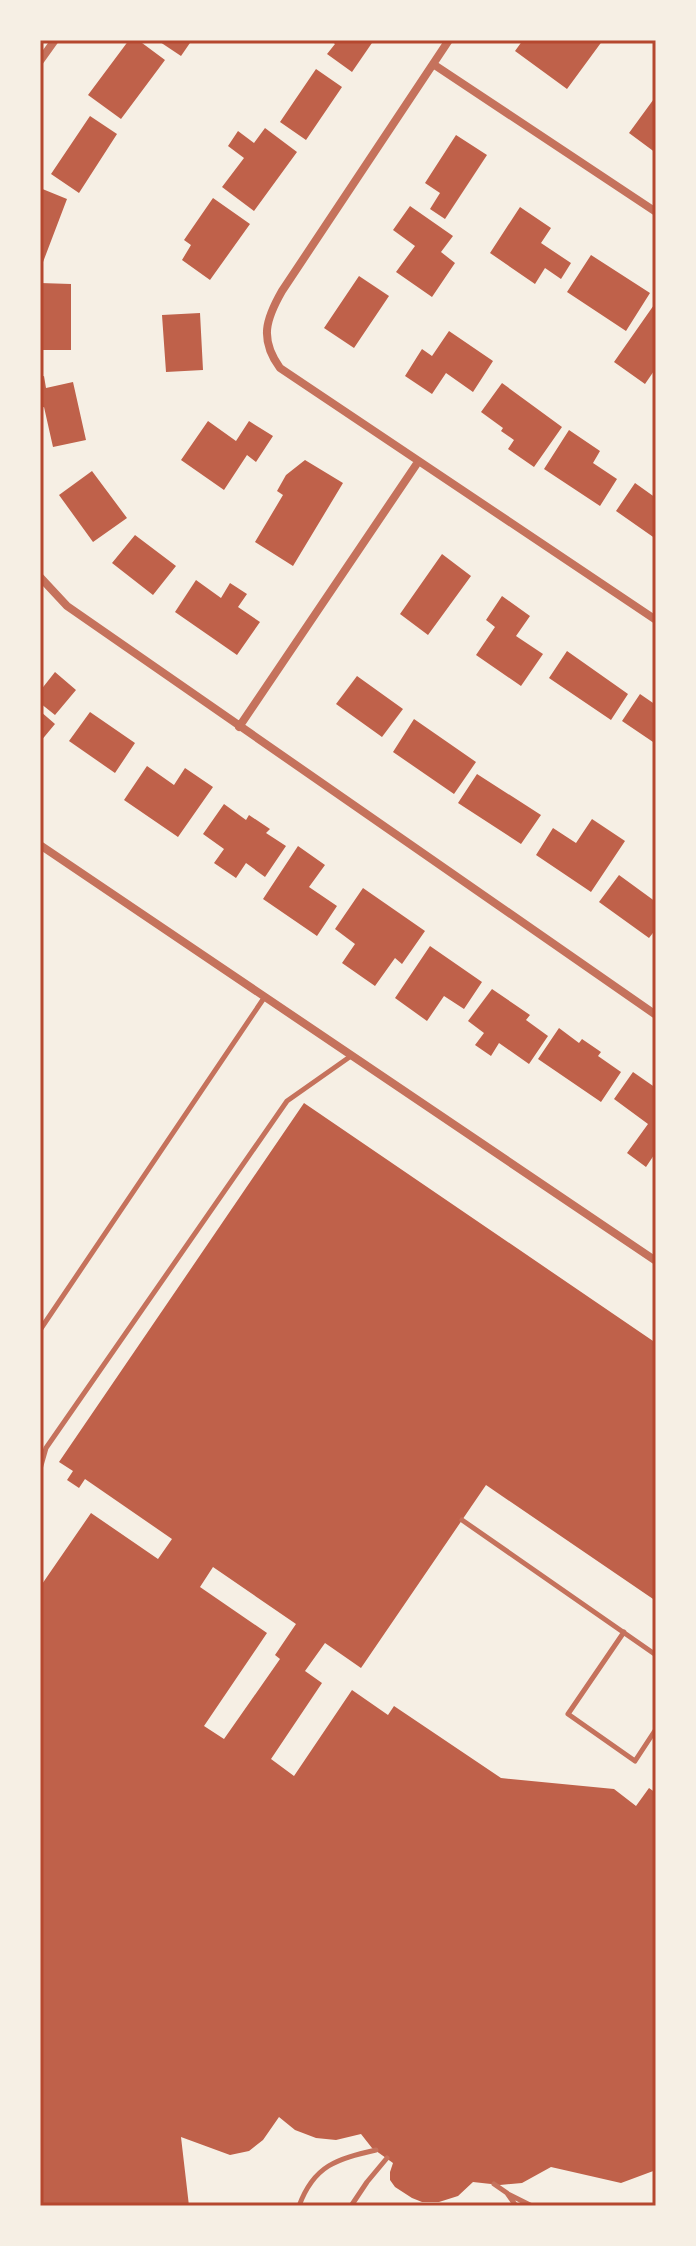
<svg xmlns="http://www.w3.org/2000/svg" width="696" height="2246" font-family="Montserrat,sans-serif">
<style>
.building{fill:#bf614a;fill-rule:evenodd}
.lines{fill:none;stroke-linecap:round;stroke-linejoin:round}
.service{stroke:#c5725c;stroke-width:5}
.minor{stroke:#c5725c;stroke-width:8}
.neatline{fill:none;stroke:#b5482f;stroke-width:3}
</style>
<rect width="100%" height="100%" fill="#f6efe4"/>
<path class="building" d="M129,40H138L165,60L121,119L88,95Z
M157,40H192L181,56Z
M330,40H374L352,72L327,54L335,44Z
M523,40L575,41L603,40L567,89L515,51Z
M316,69L342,87L306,140L280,122Z
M656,96V153L629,133Z
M90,116L117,134L79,193L51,174Z
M265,128L297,152L254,211L222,187L244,158L228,146L238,131L254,143Z
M456,135L487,155L445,219L430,209L440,193L425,183Z
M40,188L67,199L40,270Z
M213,198L250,224L210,280L182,260L191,245L184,240Z
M410,206L453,236L441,252L455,263L432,297L396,272L415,246L393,230Z
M520,207L551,228L541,243L571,263L561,279L545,268L535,284L490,253Z
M591,255L650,293L626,331L567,292Z
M359,276L389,296L354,348L324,328Z
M40,283L71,284V350H40Z
M656,302V368L645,384L614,362Z
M200,313L203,370L166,372L162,315Z
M449,331L493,361L473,392L446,373L432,394L405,376L422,349L432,356Z
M44,376L46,388L73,382L86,440L53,447L44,407L40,408V377Z
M502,383L562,427L534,467L508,449L514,440L501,431L503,428L481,412Z
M208,421L236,441L249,421L273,436L256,462L247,455L224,490L181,460Z
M569,430L600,451L593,463L617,479L600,506L544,469Z
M305,460L343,483L293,566L255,542L283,495L277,491L286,475Z
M92,471L127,518L93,542L59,495Z
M635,483L656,498V539L616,511Z
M135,535L176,566L153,595L112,563Z
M442,554L471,576L428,635L400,614Z
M196,580L221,598L230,583L247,594L238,607L260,622L237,655L175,612Z
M502,596L530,616L516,636L543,654L521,686L476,655L495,627L486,620Z
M567,651L628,694L611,720L549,678Z
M55,672L76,690L55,715L40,703V691Z
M357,676L403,709L382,737L336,704Z
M640,694L656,705V744L622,721Z
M40,711L55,724L40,742Z
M90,712L135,743L115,773L69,741Z
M414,719L476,762L454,794L393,752Z
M147,766L174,785L185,768L213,787L178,837L124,800Z
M477,774L541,815L521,844L458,803Z
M224,804L246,820L249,815L270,829L266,833L286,846L265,877L246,863L236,878L214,863L224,849L203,834Z
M592,819L625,841L591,892L536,855L553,828L576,843Z
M298,846L325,865L309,887L337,906L317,936L263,899Z
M619,875L656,902V929L649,938L599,902Z
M363,888L425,931L402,964L395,958L375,986L342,963L355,944L335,929Z
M430,946L482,982L464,1009L444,996L427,1021L395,998Z
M492,989L530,1015L526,1020L548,1036L529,1064L499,1043L491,1056L475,1045L484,1033L468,1021Z
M559,1028L579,1043L582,1039L601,1052L598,1056L621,1072L601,1102L538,1059Z
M633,1072L656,1088V1152L646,1167L627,1153L648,1124L614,1099Z
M304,1103L656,1343V1601L486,1485L361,1668L325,1643L305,1671L322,1683L271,1759L294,1776L352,1690L388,1715L394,1706L501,1778L614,1789L636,1806L649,1788L656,1793V2170L621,2183L551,2167L522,2183L500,2185L473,2182L458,2196L439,2202H422L412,2198L395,2187L390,2180V2172L393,2163L372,2148L361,2134L336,2140L316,2138L295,2130L279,2117L263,2140L249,2151L230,2155L181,2137L189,2206H40V1587L91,1513L158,1559L172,1539L85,1479L79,1488L67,1480L73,1471L59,1462ZM213,1567L296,1624L275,1655L280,1659L224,1739L204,1726L267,1633L200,1587Z"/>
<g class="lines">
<path class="service" d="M40,1330L264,998
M40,1469L46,1448L287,1101L351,1056
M462,1520L656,1655
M624,1632L568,1714L635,1761L656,1729
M494,2184L507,2193L516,2206
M508,2194L532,2206
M299,2206C314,2165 337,2159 376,2150
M351,2206L367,2182L387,2158
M653,2206L656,2204"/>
<path class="minor" d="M449,40L282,291C266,319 259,339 280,368L656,620
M40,61L55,40
M433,64L656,212
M40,577L67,606L656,1015
M239,727L418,462
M40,845L656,1261"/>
</g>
<rect width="696" height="2246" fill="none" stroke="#f6efe4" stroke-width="84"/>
<rect x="42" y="42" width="612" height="2162" class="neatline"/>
</svg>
